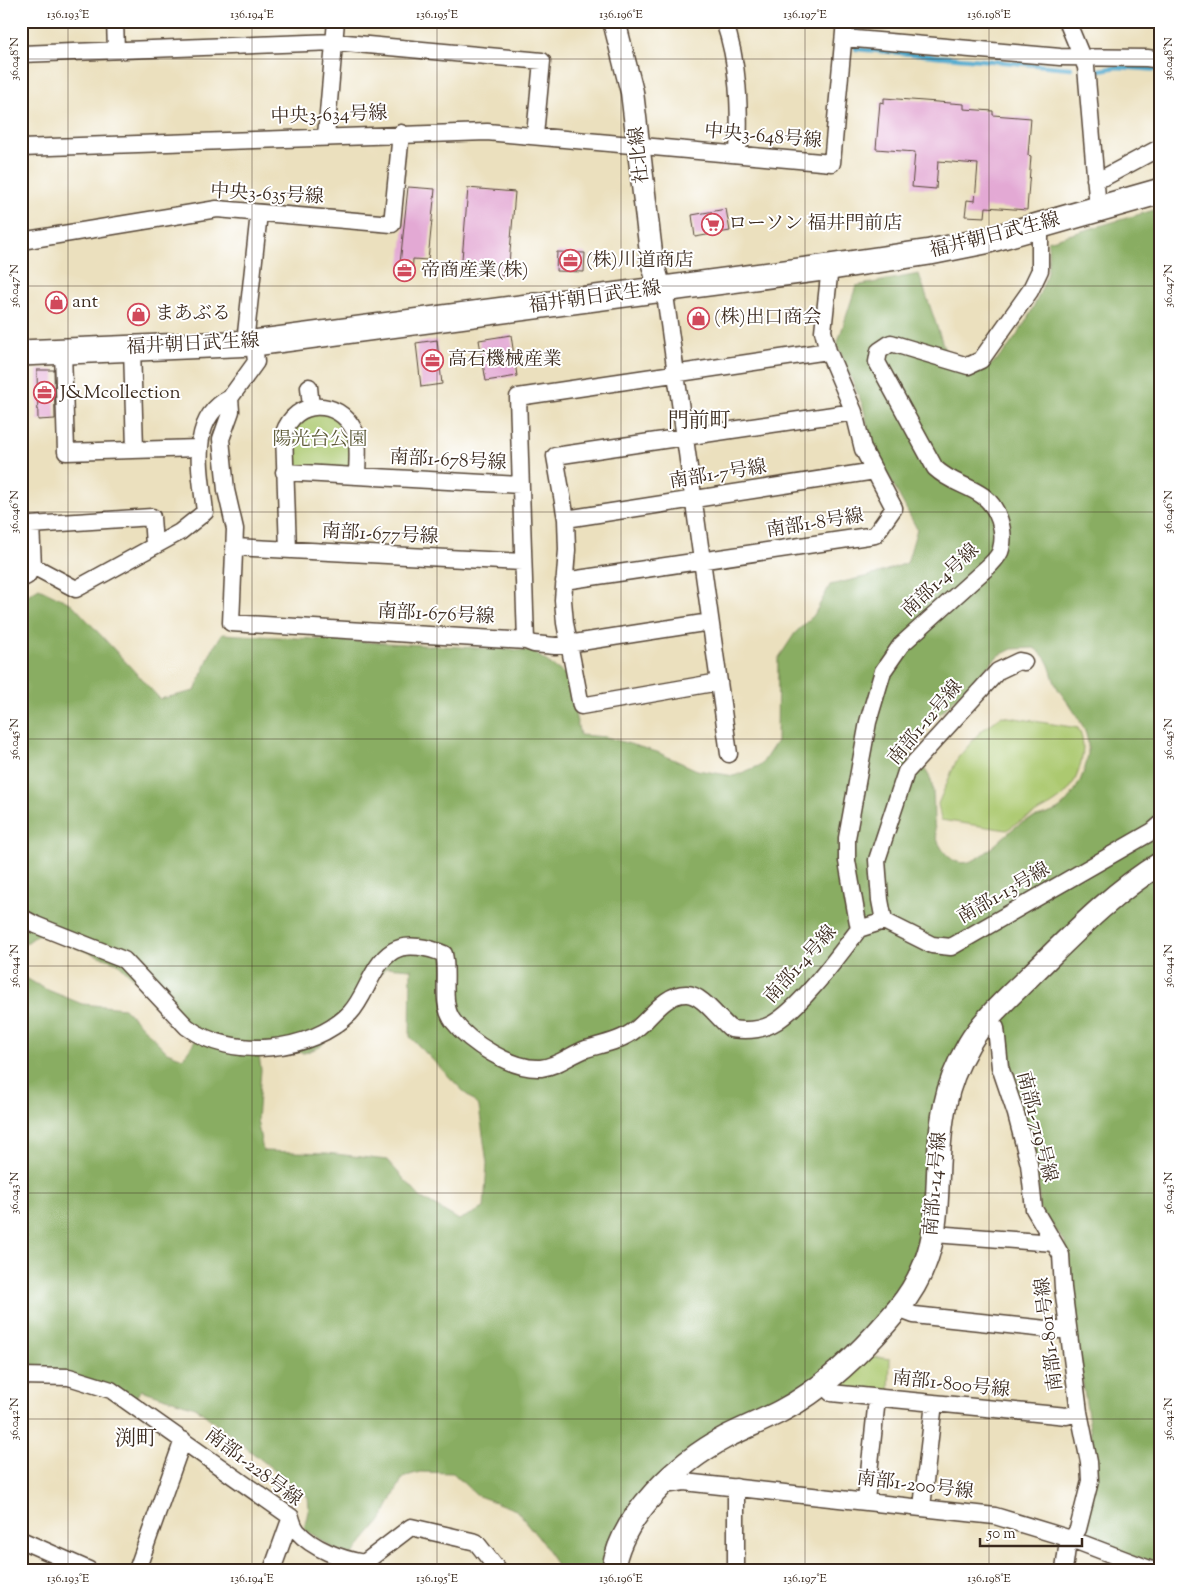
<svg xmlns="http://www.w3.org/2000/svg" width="1182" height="1591" font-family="'Sorts Mill Goudy','Noto Serif JP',serif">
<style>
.green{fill:#acc970;stroke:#747a47}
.forest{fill:#89ad62;stroke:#626c40;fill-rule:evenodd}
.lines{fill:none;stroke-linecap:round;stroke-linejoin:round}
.stream{stroke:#4fa9cd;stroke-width:4.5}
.building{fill:#e3a9d4}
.street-casing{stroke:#554536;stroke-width:19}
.secondary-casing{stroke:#554536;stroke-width:25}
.primary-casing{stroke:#554536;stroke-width:28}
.street{stroke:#fff;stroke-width:16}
.secondary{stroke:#fff;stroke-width:22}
.primary{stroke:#fff;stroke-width:25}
.ticks{fill:none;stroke:#3b2a1e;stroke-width:1;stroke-opacity:0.45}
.labels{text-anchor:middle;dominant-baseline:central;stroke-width:4;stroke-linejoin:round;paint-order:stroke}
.street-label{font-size:19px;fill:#3b2a1e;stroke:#fff}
.poi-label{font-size:19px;fill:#3b2a1e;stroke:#fff;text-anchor:start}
.park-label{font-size:19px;fill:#5d5a37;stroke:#fff}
.quarter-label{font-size:21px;fill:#3b2a1e;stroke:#fff}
.neatline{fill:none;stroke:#3b2a1e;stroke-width:2}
.ticks-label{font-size:12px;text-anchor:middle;fill:#3b2a1e}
</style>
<rect width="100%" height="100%" fill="#fff"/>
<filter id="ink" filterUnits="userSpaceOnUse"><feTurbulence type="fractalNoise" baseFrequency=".02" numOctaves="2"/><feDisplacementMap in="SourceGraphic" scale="10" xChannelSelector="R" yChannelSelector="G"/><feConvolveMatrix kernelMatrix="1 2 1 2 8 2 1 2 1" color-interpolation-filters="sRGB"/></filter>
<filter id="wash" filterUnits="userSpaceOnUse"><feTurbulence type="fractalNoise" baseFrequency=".0096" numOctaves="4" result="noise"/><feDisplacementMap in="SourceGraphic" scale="20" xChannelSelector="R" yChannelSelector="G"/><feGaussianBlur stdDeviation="1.12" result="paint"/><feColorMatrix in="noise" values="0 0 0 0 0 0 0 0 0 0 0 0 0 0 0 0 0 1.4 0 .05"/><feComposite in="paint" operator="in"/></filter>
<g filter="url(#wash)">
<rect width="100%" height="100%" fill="#ebe0be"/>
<path class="green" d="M329,413L350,434L351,465L347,469L292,465L288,434L306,414Z
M1002,716L1078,728C1084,739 1084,749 1081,762C1071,808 1039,806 1007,830L941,820L938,804L957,759L981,731Z
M867,1356L890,1359L889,1394L843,1388L840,1383Z"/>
<path class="forest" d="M1161,208V1567L1079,1536L1097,1473L1073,1321L1068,1254L1065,1242L1040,1209L1036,1159L1008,1068L1004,1017L964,1036L923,1241L904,1285L878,1319L805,1386L705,1440L607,1570H558L546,1547L516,1510L476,1495L453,1473L420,1472L403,1477L381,1521L352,1555L336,1550L304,1529L309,1507L308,1497L195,1407L141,1390L134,1400L21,1371V975L43,988L82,1004L124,1008L167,1052L183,1058L195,1041L118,963L39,934L21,947V599L39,588L72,604L160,699L195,691L211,652L222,634L532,651L566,675L580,735L606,737L657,752L697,770L734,776L761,765L777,741L778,659L795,633L814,615L830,585L873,575L907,563L917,529L872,445L863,406L837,345L856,286L919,274L952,371C962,373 972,375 982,370C1009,359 1041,299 1047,272C1049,262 1048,251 1048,241ZM1034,648C1055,662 1048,675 1060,692C1084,725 1098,740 1080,781C1075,791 1067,804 1057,810C1048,815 1037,816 1028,820C1020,823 1012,829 1006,835C992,846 969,875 949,857C926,836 938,806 931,781C928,769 913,758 906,748L998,656L1012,649ZM386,967L411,969L410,1037L479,1107L487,1163L484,1208L459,1220L420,1197L387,1160L327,1153L263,1151L257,1120L261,1070L259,1055L290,1051L304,1053L320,1047Z"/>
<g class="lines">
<path class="stream" d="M857,30L858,21
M856,46V49L1071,68
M1093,71L1118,67L1161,70"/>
</g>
<g id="blocks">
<path class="building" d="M884,98L964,104V109L993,111V115L1031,118L1028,155L1031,156L1027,210L986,207L985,217L965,216L967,200L975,201L978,164L938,161L936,189L912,187L915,152L876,149L880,102L884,103Z
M408,187L435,189L428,260L413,259L412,276L399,274Z
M468,188L515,192L508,276L461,271Z
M726,209L730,231L695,237L692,215Z
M557,252L585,253L584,272L556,271Z
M511,335L517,376L486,381L479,340Z
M437,340L442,384L421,387L416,343Z
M37,370H54L55,419L38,420Z"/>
</g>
</g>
<g filter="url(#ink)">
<use href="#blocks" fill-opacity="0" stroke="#554536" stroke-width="1"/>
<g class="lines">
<defs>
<path id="street" d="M115,21L116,50
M724,21C739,63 740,110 738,154
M1067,21L1086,67L1098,209
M844,38L1060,57L1147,58L1161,60
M21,54L335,42L542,61L535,135
M326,136L336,21
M21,148L487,132L832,163L845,21
M1095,179L1105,177L1161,147
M21,241L217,209L392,224L401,133
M660,289L666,302L729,754
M245,343L259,213
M254,343L256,362L230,398L231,411L221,439L226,490L235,529L231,623L526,641L518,397L828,351
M132,348L135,449
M63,351L66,452L199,448
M309,387L311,407
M284,472L520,485
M566,519L875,471
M235,547L523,562
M288,550L284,433C295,399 338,398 354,430C360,442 357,462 357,476
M33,566L76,589L180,532L205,512C201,473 187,419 230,398
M33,566L31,525L152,517L154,545
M21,579L27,576L33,566
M564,581L875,535L894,508L863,449L854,412L828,351L823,331L830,267
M526,641L534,644L555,646L710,622
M719,682L581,706L565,623L563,600L567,550L566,519L555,456L854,412
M21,917L36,925L124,960L187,1027C231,1060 311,1053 350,1013C367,995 371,965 393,951C407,942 430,948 444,954C449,975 440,1003 453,1021C470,1043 512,1070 541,1068C558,1066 570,1055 586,1049C603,1044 621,1041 635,1030C651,1018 665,993 687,994C703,995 718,1019 731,1029C745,1031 759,1031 772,1024C799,1010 840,954 859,929
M884,921L880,900L877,860L906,772L998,671L1019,661L1024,662
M859,929L847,861V838L868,722L883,671L901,645L990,565C994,561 1000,555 1001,549C1006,531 998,507 983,496C966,484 951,483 935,468L877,362L879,351L891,343L968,366L981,360L1030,291L1040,270V226
M859,929L884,921L932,945L951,947L1153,831L1161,824
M986,1020L996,1028L1000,1067L1016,1114L1029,1164L1034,1209L1054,1243
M934,1234L1054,1243L1061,1255L1063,1288L1079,1412L1089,1462L1090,1481L1078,1529L1067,1548L1064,1570
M898,1309L914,1315L1056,1330L1068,1329
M21,1376L69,1377L111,1390L291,1517C292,1521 294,1527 297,1531C313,1549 341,1559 364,1563L411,1527L476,1542L498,1570
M823,1383L831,1393L1067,1416L1079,1412
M664,1485L684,1482L995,1516L1071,1539L1152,1570
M736,1487V1570
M866,1500L876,1408
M922,1507L934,1403
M21,1540L89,1570
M137,1570L183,1440
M272,1570L291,1517"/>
<path id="secondary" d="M614,21L632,92L652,261L660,289
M613,1570C621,1515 679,1462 726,1437C756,1422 781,1414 809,1394C842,1371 873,1339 898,1309C953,1243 929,1180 945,1105C949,1084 958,1063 969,1044C985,1017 1010,996 1032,974C1073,934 1112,893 1161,863"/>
<path id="primary" d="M21,353L254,343L830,267L930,252L985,241L1161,191"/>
</defs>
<use href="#street" class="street-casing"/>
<use href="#secondary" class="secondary-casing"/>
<use href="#primary" class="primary-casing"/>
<use href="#street" class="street"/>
<use href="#secondary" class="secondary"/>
<use href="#primary" class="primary"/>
</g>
</g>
<path class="ticks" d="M68,21V1570M252,21V1570M437,21V1570M621,21V1570M805,21V1570M989,21V1570M21,59H1161M21,286H1161M21,512H1161M21,739H1161M21,966H1161M21,1193H1161M21,1419H1161"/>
<defs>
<symbol id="supermarket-ring" viewBox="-11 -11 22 22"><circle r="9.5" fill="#fff" stroke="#d1495b" stroke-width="1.5"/><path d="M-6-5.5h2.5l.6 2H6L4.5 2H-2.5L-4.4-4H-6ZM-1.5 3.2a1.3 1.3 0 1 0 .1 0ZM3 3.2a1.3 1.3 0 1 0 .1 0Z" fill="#d1495b"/></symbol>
<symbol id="office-ring" viewBox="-11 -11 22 22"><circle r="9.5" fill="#fff" stroke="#d1495b" stroke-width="1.5"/><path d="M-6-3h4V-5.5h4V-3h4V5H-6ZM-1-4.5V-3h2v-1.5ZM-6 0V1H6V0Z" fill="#d1495b"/></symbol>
<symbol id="shop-ring" viewBox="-11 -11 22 22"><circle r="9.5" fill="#fff" stroke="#d1495b" stroke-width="1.5"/><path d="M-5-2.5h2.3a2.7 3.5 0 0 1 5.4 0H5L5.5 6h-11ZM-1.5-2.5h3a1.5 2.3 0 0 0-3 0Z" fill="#d1495b"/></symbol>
</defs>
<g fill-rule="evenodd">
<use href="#supermarket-ring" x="700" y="212" width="25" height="25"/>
<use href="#office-ring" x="558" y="248" width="25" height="25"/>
<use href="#office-ring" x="392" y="258" width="25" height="25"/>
<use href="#shop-ring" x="44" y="290" width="25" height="25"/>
<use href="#shop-ring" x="126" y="302" width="25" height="25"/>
<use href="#shop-ring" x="686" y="306" width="25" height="25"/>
<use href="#office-ring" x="420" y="348" width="25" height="25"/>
<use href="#office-ring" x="32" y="380" width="25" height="25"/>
</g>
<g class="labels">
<g class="street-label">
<text transform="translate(329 116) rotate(-2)">中央3-634号線</text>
<text transform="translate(763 137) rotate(5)">中央3-648号線</text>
<text transform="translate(640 155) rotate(-96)">社北線</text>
<text transform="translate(267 195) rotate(3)">中央3-635号線</text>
<text transform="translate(995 236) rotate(-14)">福井朝日武生線</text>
<text transform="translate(595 298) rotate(-8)">福井朝日武生線</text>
<text transform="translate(193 345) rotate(-3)">福井朝日武生線</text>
<text transform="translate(448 461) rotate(3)">南部1-678号線</text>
<text transform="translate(718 475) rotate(-9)">南部1-7号線</text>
<text transform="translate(815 524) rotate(-9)">南部1-8号線</text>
<text transform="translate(380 535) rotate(3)">南部1-677号線</text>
<text transform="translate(941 581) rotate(-43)">南部1-4号線</text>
<text transform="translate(436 615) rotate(3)">南部1-676号線</text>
<text transform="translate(926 723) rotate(-50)">南部1-12号線</text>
<text transform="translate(1004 894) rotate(-30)">南部1-13号線</text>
<text transform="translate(801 965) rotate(-48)">南部1-4号線</text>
<text transform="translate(1036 1127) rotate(76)">南部1-719号線</text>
<text transform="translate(936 1184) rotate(-85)">南部1-14号線</text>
<text transform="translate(1050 1334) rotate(-97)">南部1-801号線</text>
<text transform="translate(951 1385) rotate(6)">南部1-800号線</text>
<text transform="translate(253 1468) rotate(37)">南部1-228号線</text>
<text transform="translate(915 1486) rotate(7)">南部1-200号線</text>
</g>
<g class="poi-label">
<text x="728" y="224">ローソン 福井門前店</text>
<text x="586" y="261">(株)川道商店</text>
<text x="421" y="271">帝商産業(株)</text>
<text x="72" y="302">ant</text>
<text x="155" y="314">まあぶる</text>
<text x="714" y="318">(株)出口商会</text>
<text x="448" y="360">高石機械産業</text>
<text x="60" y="393">J&amp;Mcollection</text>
</g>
<g class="park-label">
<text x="320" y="440">陽光台公園</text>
</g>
<g class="quarter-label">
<text x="699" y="422">門前町</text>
<text x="136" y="1440">渕町</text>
</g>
</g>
<rect width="1182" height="1591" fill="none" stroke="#fff" stroke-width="55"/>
<path d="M980 1538v8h102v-8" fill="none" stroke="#3b2a1e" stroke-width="2.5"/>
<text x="987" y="1538" font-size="15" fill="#3b2a1e" stroke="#ffffff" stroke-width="4" paint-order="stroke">50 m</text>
<rect x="28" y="28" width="1126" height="1536" class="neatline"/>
<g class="ticks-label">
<text x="68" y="18">136.193°E</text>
<text x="252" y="18">136.194°E</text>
<text x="437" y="18">136.195°E</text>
<text x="621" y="18">136.196°E</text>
<text x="805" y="18">136.197°E</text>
<text x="989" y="18">136.198°E</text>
<text transform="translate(14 59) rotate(-90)" y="4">36.048°N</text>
<text transform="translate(1168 59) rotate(-90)" y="4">36.048°N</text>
<text transform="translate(14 286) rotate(-90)" y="4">36.047°N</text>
<text transform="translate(1168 286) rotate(-90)" y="4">36.047°N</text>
<text transform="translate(14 512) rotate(-90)" y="4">36.046°N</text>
<text transform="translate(1168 512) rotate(-90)" y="4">36.046°N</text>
<text transform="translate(14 739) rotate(-90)" y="4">36.045°N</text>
<text transform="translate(1168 739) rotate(-90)" y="4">36.045°N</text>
<text transform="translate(14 966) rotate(-90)" y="4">36.044°N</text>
<text transform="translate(1168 966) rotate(-90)" y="4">36.044°N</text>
<text transform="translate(14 1193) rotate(-90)" y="4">36.043°N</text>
<text transform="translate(1168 1193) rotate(-90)" y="4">36.043°N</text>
<text transform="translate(14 1419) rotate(-90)" y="4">36.042°N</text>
<text transform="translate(1168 1419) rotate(-90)" y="4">36.042°N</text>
<text x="68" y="1582">136.193°E</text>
<text x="252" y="1582">136.194°E</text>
<text x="437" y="1582">136.195°E</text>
<text x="621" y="1582">136.196°E</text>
<text x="805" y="1582">136.197°E</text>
<text x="989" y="1582">136.198°E</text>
</g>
</svg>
